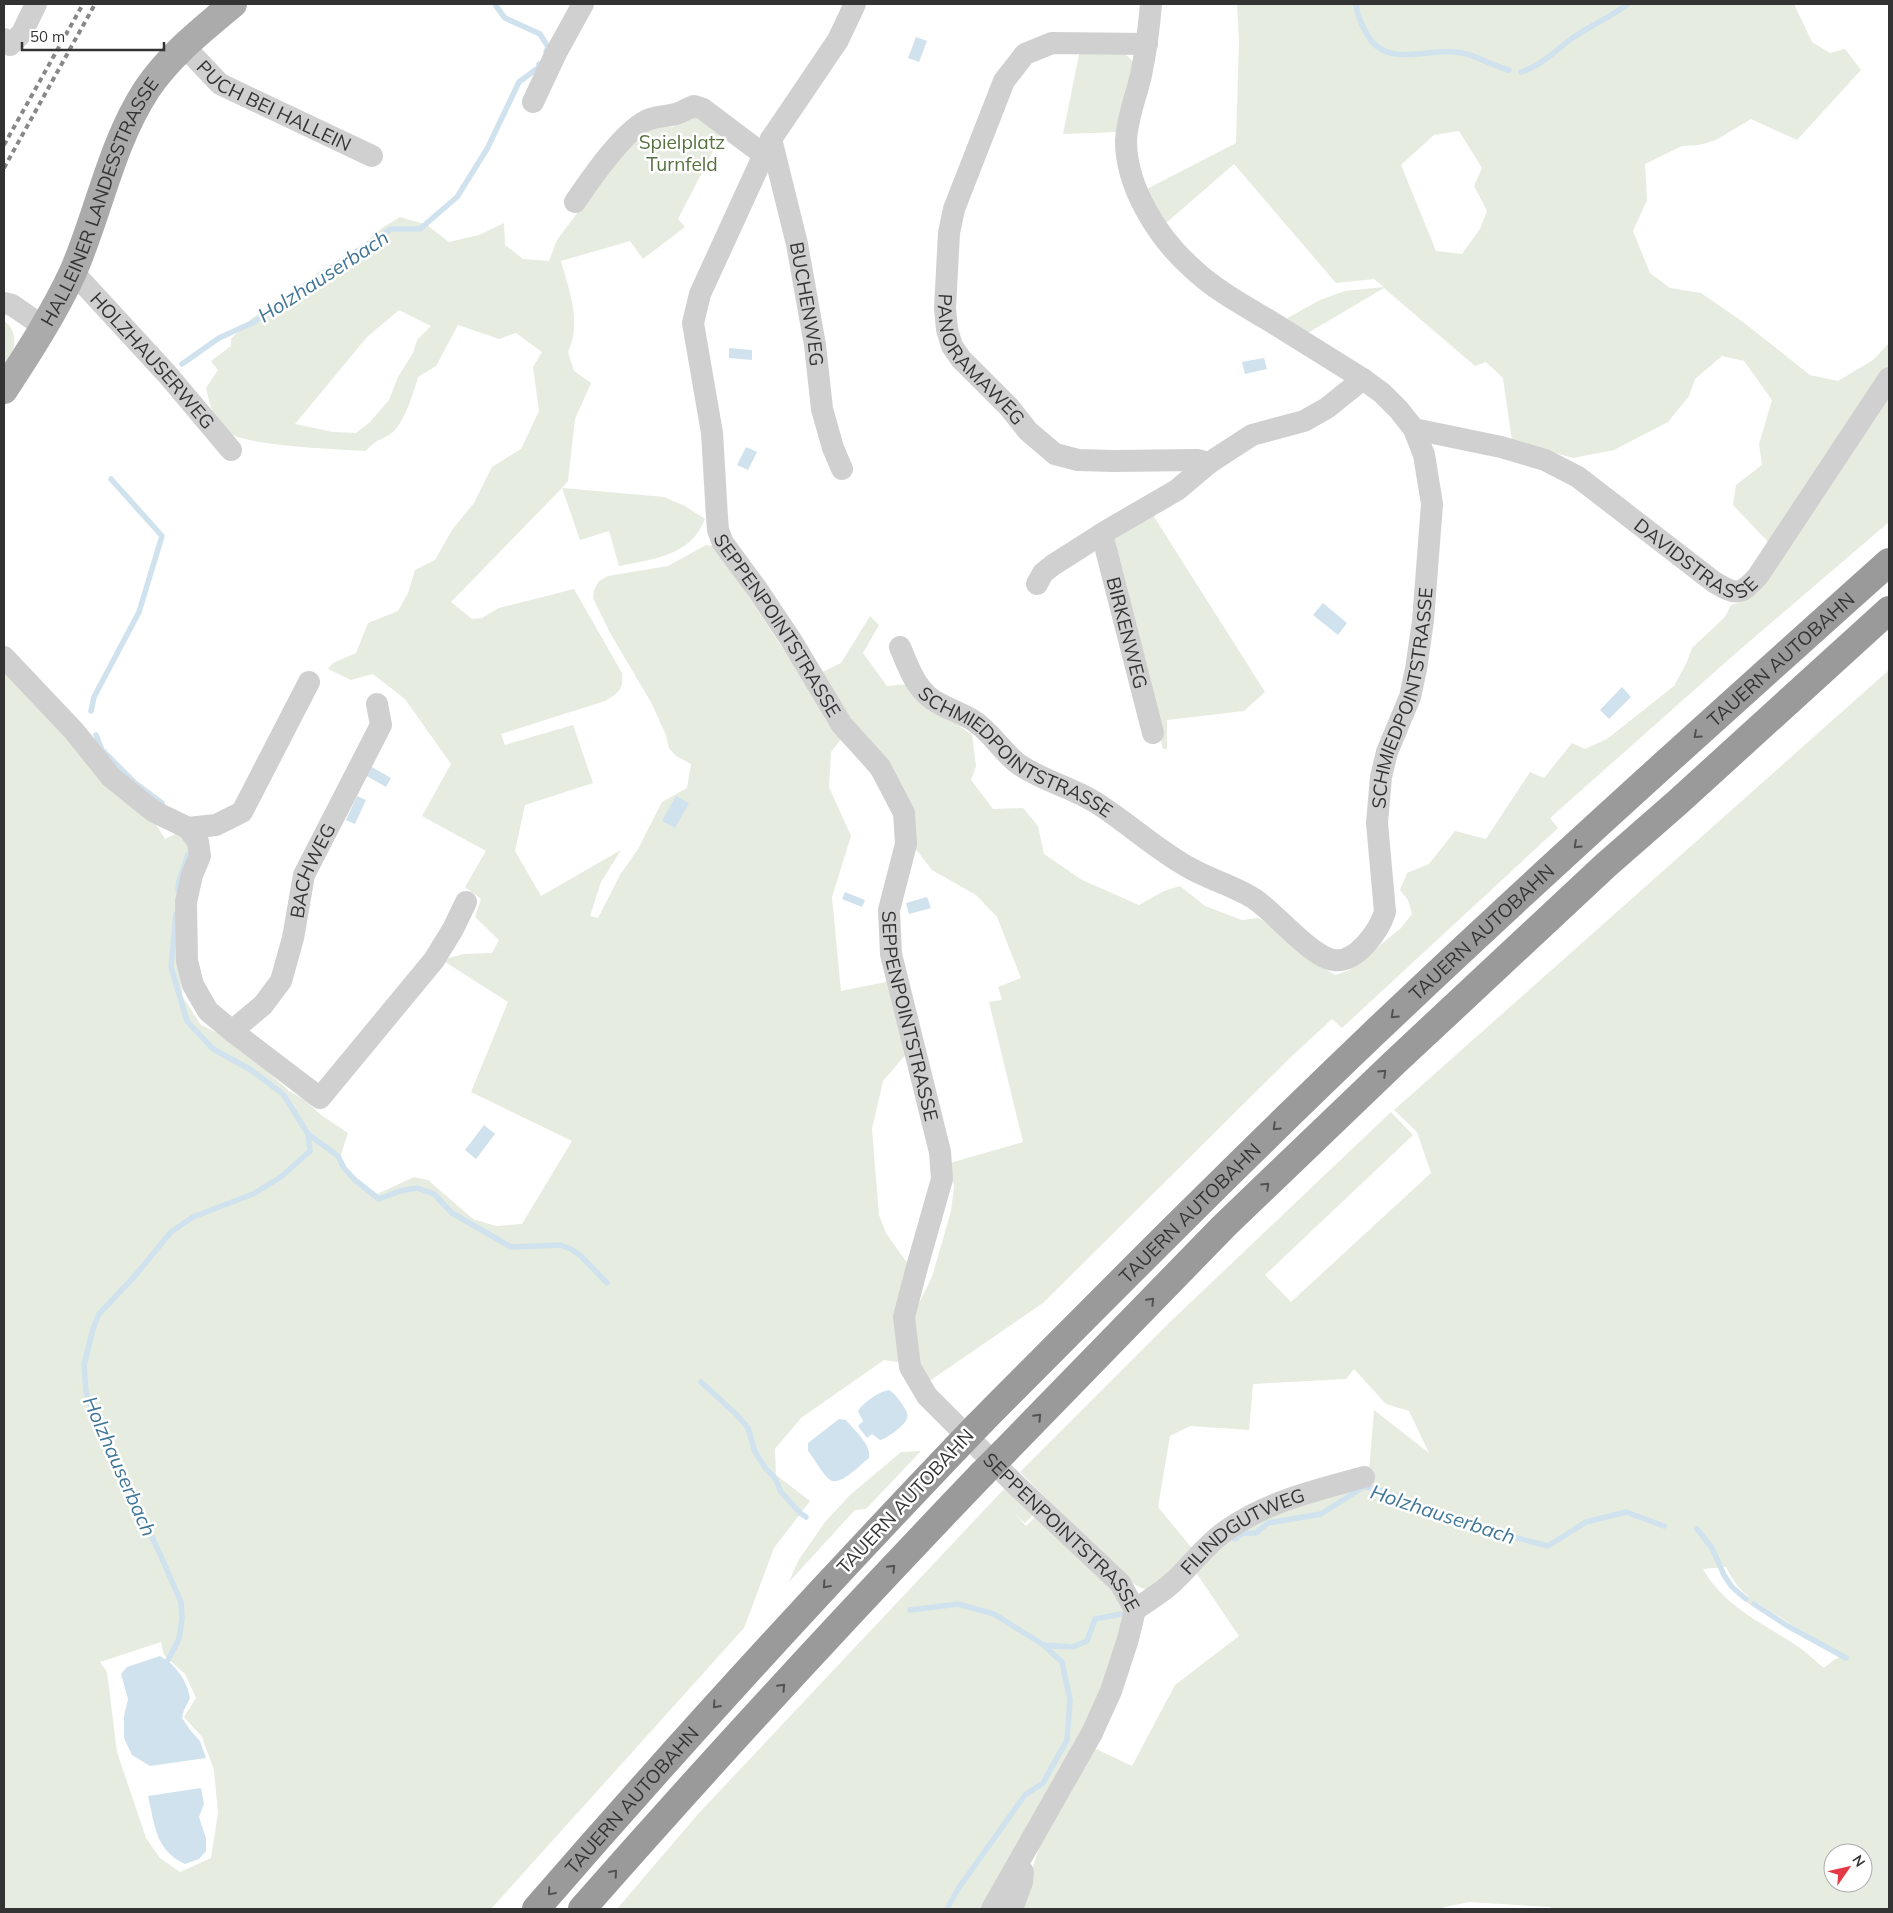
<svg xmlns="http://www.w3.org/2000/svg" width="1893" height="1913" font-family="Mulish,sans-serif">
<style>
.green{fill:#e6ecdf;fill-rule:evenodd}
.water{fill:#cfe2ee}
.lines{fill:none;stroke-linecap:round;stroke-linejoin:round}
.stream{stroke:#cfe2ee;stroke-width:5.5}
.minor{stroke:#d0d0d0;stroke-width:22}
.major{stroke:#ababab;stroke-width:28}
.highway{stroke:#9a9a9a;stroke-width:28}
.rail{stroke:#888;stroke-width:4;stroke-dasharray:5 4;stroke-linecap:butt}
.highway-bridge{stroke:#9a9a9a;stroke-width:28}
.oneway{stroke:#525252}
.labels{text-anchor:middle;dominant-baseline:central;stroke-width:5;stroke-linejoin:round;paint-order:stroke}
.street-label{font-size:19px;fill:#333;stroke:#fff}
.park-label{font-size:19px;fill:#56703f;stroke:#fff}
.water-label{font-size:20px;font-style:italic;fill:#3f7597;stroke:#fff}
</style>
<rect width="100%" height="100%" fill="#fff"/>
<path class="green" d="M1237,4H1794L1812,42L1830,53L1845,49L1861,70L1797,140L1751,119L1716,140L1699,145L1682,146L1645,164L1647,200L1633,231L1650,273L1670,288L1701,293L1743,322L1810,375L1838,381L1873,360L1889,343V522L1736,653L1550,818L1558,828L1342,1028L1332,1019L1293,1055L1043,1303L928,1382L918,1361L913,1339L915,1311L932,1277L951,1211L954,1187L950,1163L1023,1142L989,1002L1002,1000L998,987L1021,978L997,917L976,895L932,870L912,844L882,789L850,746L816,675L841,663L870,616L879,625L863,653L887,686L908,684L924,700L972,735L976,766L971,780L993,809L1023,808L1038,826L1044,854L1082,880L1139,905L1164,891L1180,886L1205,906L1242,920L1258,918L1279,929L1319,965L1335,975L1350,970L1401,928L1412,914L1408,900L1400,890L1407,873L1429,864L1455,831L1486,839L1530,772L1544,778L1572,743L1585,749L1607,739L1674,686L1686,664L1692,648L1725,617L1731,605C1751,600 1765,591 1771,569C1773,562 1771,552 1771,545L1733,505L1736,485L1762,465L1759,444L1772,400L1744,361L1722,356L1695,379L1689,396L1668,422L1614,450L1573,458L1512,441L1503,378L1486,362L1475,366L1384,288L1306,334L1284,320L1320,300L1345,291L1384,287L1374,279L1336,283L1234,164L1166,223L1143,191L1236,143L1239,41ZM1459,131L1482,168L1474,186L1487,211L1480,229L1462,254L1436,251L1401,165L1434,135Z
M1080,50C1098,51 1122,45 1133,62L1119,132L1063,134Z
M689,114L722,134L678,219L685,227L643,259L630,241L561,261C569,290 582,322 568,352L574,371L591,383L575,419L568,481L562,488L664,497L685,506L705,519C691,556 653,559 619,566L609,531L580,540L562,488L451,602L472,619L482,618L499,608L574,589L622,673C624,690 618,693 605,701L501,734L505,745L573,725L593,783L525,805L515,851L541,896L621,850L601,882L590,916L598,918L620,875L638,849L662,802L687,788L691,764L676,756L669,748L666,735L652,704L609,631L593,598L594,590L599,581L608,576L668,566L706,545L715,546L842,738L831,752L829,787L851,836L832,897L841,991L890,981L908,1052L883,1081L872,1129L879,1215L886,1233L905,1260L914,1268L903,1363L884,1360L801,1418L775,1449L776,1475L810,1501L774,1548L744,1628L491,1909H4V668L152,818L165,839L180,832L189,848L181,971L182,996L201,1025L234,1041L289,1091L305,1100L321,1115L348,1133L339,1161L373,1196L414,1177L428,1180L473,1219L496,1226L522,1224L572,1141L471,1092L508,1002L442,960L463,954L492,953L499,940L475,917L481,899L465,887L486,851L422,816L451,764L405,699L373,674L351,680L328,669L333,663L356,653L368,623L398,611L408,593L415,570L435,560L452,530L474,503L492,467L521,449L539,411L533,367L542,352L516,333L499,339L458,325L436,366L418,377C413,394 406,418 394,431C386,439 376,438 366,451C339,449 245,446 227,432C212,420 210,404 206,388L218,370L211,361L231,346V339L252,318L274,305L320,271L355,252L382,228L400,217L427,225L449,242L479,235L504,223L505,245L523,259L549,261L557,240L630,143L660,125L673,127ZM399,310L431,326L417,340L413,353L398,377L389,400L369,423L356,433L333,432L295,424L367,337ZM161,1642L164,1655L185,1674L196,1698L184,1717L202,1737L214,1770L218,1813L211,1858L180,1872L160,1858L146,1838L117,1752L107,1672L100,1662Z
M4,321C22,333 13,356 4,370Z
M1151,512L1265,692L1244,711L1167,720V749H1163L1113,552V540Z
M1889,670V1909H1552L1550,1907L1469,1902L1444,1907L1443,1909H1020L1041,1841L1094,1748L1132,1766L1175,1685L1239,1636L1195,1571L1228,1538L1369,1470L1374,1410L1429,1453L1409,1411L1386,1404L1354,1369L1346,1379L1253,1384L1249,1430L1190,1426L1170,1436L1158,1507L1195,1552L1150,1590L1141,1588L1131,1582L1020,1472L1169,1323L1391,1112L1413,1135L1265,1275L1294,1305L1291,1302L1431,1173L1417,1132L1394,1110ZM1726,1567C1732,1579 1738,1588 1748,1596L1745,1601L1752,1606L1756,1602L1789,1623L1844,1655L1834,1660L1824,1668C1816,1662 1808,1654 1800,1648C1765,1624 1725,1608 1703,1569ZM1833,1853H1863V1883H1833Z
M921,1451L866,1509L855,1510L789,1582L798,1561L825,1522L849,1496L901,1452Z
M1005,1488L1033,1515L1025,1523L1015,1514L1026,1526L1036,1516L1108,1584L1126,1608L1103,1698L986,1909H617L698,1814Z"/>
<path class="water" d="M916,37L927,41L919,62L908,58Z
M729,348L752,350V360L729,358Z
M1264,358L1267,369L1245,374L1242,362Z
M746,447L757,452L748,470L737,465Z
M1323,603L1347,623L1338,635L1313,615Z
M1622,687L1631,697L1609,719L1600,710Z
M370,766L391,778L386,787L365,775Z
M357,796L366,800L355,824L346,820Z
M676,796L689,803L675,828L662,821Z
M845,892L865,900L862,907L842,899Z
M927,897L931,908L909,914L906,903Z
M484,1125L495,1134L476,1159L465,1150Z
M889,1390C894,1393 896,1396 900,1401C903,1406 909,1412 907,1418C906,1425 886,1439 880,1440L872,1434L867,1438L858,1426L863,1421L858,1411C864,1402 878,1392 889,1390Z
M839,1419L846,1420C854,1430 872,1445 869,1458C861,1464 840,1487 830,1480C823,1475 814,1458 808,1451V1443Z
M160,1656C176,1665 187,1680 190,1698L184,1710L182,1718L191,1731L200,1741L206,1758L150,1766L132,1755L124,1738V1716L128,1699L121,1674L127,1667Z
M201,1788L204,1804L199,1817L206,1838V1851L199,1859L185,1864C155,1850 155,1825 148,1796Z"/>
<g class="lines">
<path class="stream" d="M497,4L496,6L505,18L540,34L548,47L546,52
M1356,4C1357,15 1362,26 1368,36C1389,70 1429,46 1462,53C1478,56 1493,66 1509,70
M1521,72C1544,65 1558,47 1577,35C1594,24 1612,16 1628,4
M182,364L219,338L254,322L331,268L391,229H420L457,197L487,149L519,82L538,68L539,64
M91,711L94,697L139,612L162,536L111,479
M96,735L102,750L135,783L162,803
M178,890L179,881L188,854
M176,914L171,967L187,1021L213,1049L251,1070L283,1094L308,1134L338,1156L344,1168L355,1180L379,1199L400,1191L417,1188L434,1194L452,1213L511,1247L560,1245L571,1249L581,1256L607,1283
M701,1382L737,1415L748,1428L755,1452L766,1469L775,1478L781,1492L800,1513L806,1517
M1697,1529L1712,1548L1724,1575L1732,1587L1746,1599
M1229,1537L1235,1539L1243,1533H1256L1268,1523L1321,1514L1365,1486L1389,1493L1479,1528L1548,1546L1586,1522L1626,1512L1664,1526
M1754,1604L1786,1625L1846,1658
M910,1610L958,1604L994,1614L1042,1644L1062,1662L1070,1700L1067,1740L1043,1783L1025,1795L958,1889L947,1909
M1043,1645L1073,1647L1087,1641L1095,1619L1121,1614
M168,1660L179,1639L182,1619L181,1602L160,1554L92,1410L86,1392L84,1365L93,1329L99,1314L133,1278L171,1232L193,1217L253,1194L281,1177L310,1151L308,1134"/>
<g class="minor">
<path id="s1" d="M855,4L838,40L771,139L700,294L693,323L712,433L717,517L718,530L723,543L757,589L791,640L842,725L880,767L904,813L906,844L889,910L891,954L940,1152L942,1179L917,1267L904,1317L910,1367L927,1396L1015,1484L1120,1583L1135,1610L1128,1639L1111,1691L1092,1733L992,1909"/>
<path d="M4,39L10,45L22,33L36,4"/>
<path id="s2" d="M1147,44L1052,43L1025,54L1004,81L954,209L949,233L945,308L947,329L952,346L961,359L1009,407L1028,431L1055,454L1078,460L1113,461L1198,460L1209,463L1252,435L1304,421L1327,408L1363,379"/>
<path id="s3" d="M184,46L220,84L372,156"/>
<path d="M533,102L556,53L583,4"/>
<path id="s4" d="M771,139L797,244L815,345L822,409L833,448L842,469"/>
<path d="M575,202C590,180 625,128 650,119C658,116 668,116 676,114C683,112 688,108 694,106L703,109L764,155"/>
<path id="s5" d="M73,272L167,374L231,450"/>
<path d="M4,303L12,305L44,327"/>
<path id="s6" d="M1414,429L1501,447L1545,460L1578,477L1714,582C1736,595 1740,596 1758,576L1889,378"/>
<path id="s7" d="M1102,534L1153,733"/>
<path d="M1037,584L1043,573L1053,565L1108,530L1177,490L1209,463"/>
<path id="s8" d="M900,647C909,669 917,693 940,704C951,710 963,714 974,721C991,732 1001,750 1017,763C1038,779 1071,787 1095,802C1127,822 1154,848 1188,867C1208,879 1232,885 1253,898C1274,911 1310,956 1333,960C1356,964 1379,931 1385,912L1377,823L1381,777L1387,752L1410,697L1416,669L1423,621L1432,504L1424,455L1414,429L1399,410L1382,393L1363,379C1332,360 1301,340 1270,321C1243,305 1215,290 1192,268C1158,238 1126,187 1126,141C1127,118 1136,97 1141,75C1146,51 1149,28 1151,4"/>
<path d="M4,657L74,731L111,777L153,811L188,828L216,825L242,812L309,682"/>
<path id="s9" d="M188,828L198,842L200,856L192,875L186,902L187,961L193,985L208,1011L232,1031L263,1005L281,981L293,938L304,875L381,725L377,704"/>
<path d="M232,1031L320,1098L434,960L453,929L466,902"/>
<path id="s10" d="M1135,1610C1147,1601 1161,1593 1172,1583C1191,1566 1205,1545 1227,1530C1268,1501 1317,1490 1364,1477"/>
<path d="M1012,1909L1022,1882L1023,1872"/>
</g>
<path class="major" id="s11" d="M4,390C29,352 54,313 73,272C99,212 111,144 147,89C170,55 202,30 233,4"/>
<g class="highway">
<path id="s12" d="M977,1426C1108,1294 1238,1163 1372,1035C1541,874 1715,718 1889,562"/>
<path d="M1004,1452L1224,1226L1394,1063L1606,865L1678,802L1889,610"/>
<path id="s13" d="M536,1909C672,1752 812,1599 956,1448"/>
<path d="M582,1909C712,1761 846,1616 982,1474"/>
</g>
<path class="rail" d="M4,145L83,4
M4,168L95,4"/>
<path class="highway-bridge" d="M956,1448L977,1426
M982,1474L1004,1452"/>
</g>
<defs><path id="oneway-chevron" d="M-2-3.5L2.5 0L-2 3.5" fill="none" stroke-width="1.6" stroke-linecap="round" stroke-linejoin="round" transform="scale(1.25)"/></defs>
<g class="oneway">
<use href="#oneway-chevron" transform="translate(1697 735) rotate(138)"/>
<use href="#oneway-chevron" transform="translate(1577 845) rotate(137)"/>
<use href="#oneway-chevron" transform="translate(1394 1015) rotate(137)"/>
<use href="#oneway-chevron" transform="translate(1383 1073) rotate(-44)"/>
<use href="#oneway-chevron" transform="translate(1276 1127) rotate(136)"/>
<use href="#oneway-chevron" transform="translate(1266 1186) rotate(-44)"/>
<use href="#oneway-chevron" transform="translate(1151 1301) rotate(-46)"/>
<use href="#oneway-chevron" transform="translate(1038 1417) rotate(-46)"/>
<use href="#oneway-chevron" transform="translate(892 1568) rotate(-46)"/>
<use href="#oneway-chevron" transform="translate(826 1585) rotate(132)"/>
<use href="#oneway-chevron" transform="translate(782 1687) rotate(-47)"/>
<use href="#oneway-chevron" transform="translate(716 1705) rotate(132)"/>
<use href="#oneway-chevron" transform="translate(614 1873) rotate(-49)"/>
<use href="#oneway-chevron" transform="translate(551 1892) rotate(131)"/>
</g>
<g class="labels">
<g class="street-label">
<text stroke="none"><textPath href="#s3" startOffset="110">PUCH BEI HALLEIN</textPath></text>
<text stroke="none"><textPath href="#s11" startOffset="212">HALLEINER LANDESSTRASSE</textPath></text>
<text stroke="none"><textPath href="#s4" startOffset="169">BUCHENWEG</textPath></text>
<text stroke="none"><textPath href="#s2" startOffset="459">PANORAMAWEG</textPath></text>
<text stroke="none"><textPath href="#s5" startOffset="119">HOLZHAUSERWEG</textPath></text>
<text stroke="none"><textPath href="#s6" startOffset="318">DAVIDSTRASSE</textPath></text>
<text stroke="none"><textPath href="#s1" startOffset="681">SEPPENPOINTSTRASSE</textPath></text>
<text stroke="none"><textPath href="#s7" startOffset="102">BIRKENWEG</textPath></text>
<text stroke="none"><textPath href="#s12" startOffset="1111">TAUERN AUTOBAHN</textPath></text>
<text stroke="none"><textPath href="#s8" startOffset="838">SCHMIEDPOINTSTRASSE</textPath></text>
<text stroke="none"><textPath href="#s8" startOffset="162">SCHMIEDPOINTSTRASSE</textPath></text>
<text stroke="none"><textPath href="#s9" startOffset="410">BACHWEG</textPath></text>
<text stroke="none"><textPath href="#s12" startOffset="706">TAUERN AUTOBAHN</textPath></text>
<text stroke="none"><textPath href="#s1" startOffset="1116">SEPPENPOINTSTRASSE</textPath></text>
<text stroke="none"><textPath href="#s12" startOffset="301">TAUERN AUTOBAHN</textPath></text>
<text transform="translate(905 1501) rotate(-47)">TAUERN AUTOBAHN</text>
<text stroke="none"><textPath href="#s1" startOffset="1702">SEPPENPOINTSTRASSE</textPath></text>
<text stroke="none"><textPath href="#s10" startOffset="135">FILINDGUTWEG</textPath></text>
<text stroke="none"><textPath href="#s13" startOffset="145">TAUERN AUTOBAHN</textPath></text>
</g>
<g class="park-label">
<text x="682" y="142">Spielplatz<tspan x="682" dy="22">Turnfeld</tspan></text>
</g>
<g class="water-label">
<text transform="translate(323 276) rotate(-33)">Holzhauserbach</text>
<text transform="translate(120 1466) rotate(66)">Holzhauserbach</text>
<text transform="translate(1443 1514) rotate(18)">Holzhauserbach</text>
</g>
</g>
<rect width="1893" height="1913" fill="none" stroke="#333333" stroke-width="10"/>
<g transform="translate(1848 1868) rotate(56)"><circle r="24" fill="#ffffff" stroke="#adadad"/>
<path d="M0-4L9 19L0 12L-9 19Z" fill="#e63946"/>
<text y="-8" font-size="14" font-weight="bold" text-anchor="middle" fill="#333333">N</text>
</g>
<path d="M22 42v8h142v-8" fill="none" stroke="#333333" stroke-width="2.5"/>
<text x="30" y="42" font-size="15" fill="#333333" stroke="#ffffff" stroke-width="4" paint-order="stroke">50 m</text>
</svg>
